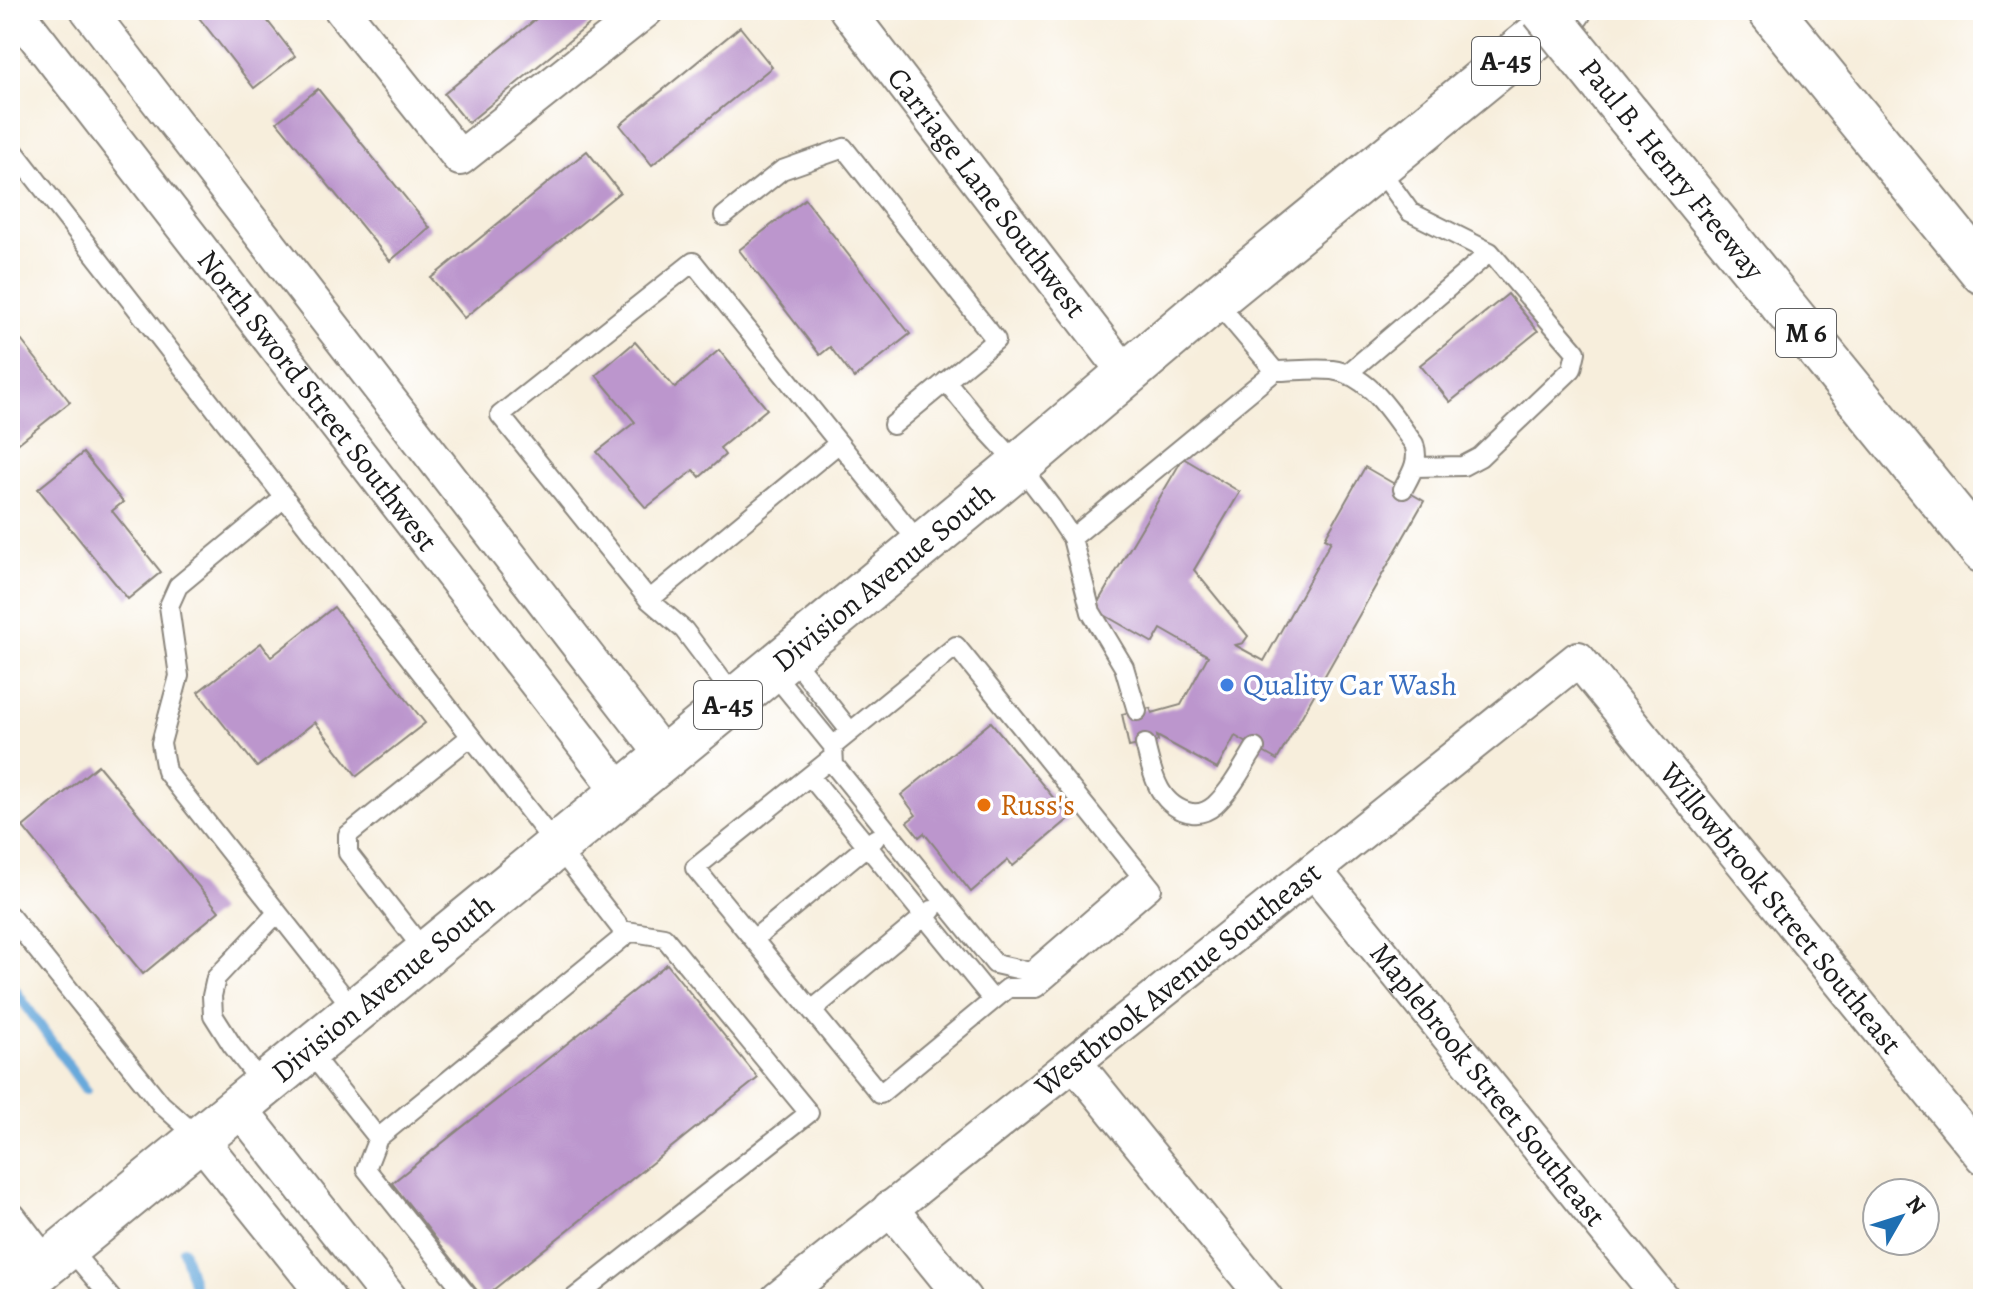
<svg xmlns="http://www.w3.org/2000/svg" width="1993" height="1309" font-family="Alegreya,serif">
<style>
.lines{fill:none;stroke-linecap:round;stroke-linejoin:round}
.stream{stroke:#67a9db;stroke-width:10}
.building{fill:#bc96cd}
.service-casing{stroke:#8a857c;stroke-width:22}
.minor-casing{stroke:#8a857c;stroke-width:38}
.primary-casing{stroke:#8a857c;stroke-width:48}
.motorway-casing{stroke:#8a857c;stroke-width:48}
.service{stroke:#fff;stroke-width:18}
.minor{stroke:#fff;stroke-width:34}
.primary{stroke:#fff;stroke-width:44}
.motorway{stroke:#fff;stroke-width:44}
.motorway-bridge-casing{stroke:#8a857c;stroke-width:48;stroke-linecap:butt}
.motorway-bridge{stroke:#fff;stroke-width:44}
.shop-dot{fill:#3f7fe0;stroke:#fff;stroke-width:3}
.food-dot{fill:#e8710a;stroke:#fff;stroke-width:3}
.labels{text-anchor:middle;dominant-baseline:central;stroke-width:7;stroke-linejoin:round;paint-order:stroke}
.shield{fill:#fff;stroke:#606060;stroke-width:2}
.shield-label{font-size:28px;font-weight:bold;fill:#1c1c1c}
.street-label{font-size:30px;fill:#1c1c1c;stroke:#fff}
.shop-label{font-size:30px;fill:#366cbe;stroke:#fff;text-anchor:start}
.food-label{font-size:30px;fill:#c56008;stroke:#fff;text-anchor:start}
</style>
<rect width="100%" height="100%" fill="#fff"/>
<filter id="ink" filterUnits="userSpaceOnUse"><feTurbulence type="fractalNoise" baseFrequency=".0125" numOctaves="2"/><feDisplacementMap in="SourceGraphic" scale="16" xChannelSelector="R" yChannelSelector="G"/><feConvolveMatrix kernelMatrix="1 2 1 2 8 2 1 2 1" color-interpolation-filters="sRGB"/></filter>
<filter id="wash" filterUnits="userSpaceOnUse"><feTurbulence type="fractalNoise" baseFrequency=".006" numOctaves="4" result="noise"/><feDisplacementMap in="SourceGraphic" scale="32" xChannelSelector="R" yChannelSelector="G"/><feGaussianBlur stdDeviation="1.8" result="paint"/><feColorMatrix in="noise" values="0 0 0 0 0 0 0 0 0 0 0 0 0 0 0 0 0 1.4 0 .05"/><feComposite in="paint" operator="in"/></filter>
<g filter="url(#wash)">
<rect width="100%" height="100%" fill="#f7eedc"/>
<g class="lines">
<path class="stream" d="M10,983L86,1090
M183,1250L198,1299"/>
</g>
<g id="blocks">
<path class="building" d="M193,10H259L295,56L254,88Z
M547,10H607L468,123L444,94Z
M740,27L772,67L652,165L620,125Z
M318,89L430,228L390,261L277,122Z
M587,151L620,192L464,318L431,278Z
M805,199L910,334L854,378L830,347L820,355L739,250Z
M1508,294L1538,331L1450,402L1420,365Z
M10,326L70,402L10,450Z
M635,342L675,388L719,350L767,409L720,448L725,455L700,477L694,470L646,508L597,452L635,422L596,375Z
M83,453L123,502L112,511L161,572L128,599L38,489Z
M1183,458L1240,492L1194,570L1248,636L1243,643L1235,645L1264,661L1331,541L1325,538L1365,467L1424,501L1277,760L1235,736L1217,769L1157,736L1158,741L1129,747L1122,714L1150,708L1152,713L1181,705L1208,656L1161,629L1153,643L1094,609Z
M334,607L425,723L357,776L315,722L257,767L198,692L261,643L271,657Z
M991,722L1070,818L1013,866L1008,860L971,892L924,833L919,837L907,822L916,815L901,795Z
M98,765L219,911L143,974L23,827Z
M667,964L758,1078L483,1298L392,1183Z"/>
</g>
</g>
<g filter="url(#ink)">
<use href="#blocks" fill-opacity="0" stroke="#8a857c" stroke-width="2"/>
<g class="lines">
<defs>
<path id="service" d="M10,146L626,935L378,1138L307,1049
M1377,166L1410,212L1490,252L1576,352L1572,369L1480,457L1463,466L1415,467
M724,216L782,170L844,148L996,340L893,425
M1215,300L1275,371C1293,371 1313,368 1332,370C1371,375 1392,415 1414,444C1420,461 1411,474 1403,489
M1347,374L1490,252
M946,381L981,424L1019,465L1052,508L1072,538L1091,612L1124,667L1137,711
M284,498L178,586L169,606L179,676L161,743L166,771L355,1011
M1072,538L1275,371
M649,600L839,443
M790,655L850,731
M771,670L833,746L834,765L995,964L1030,972L1141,876
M736,699L684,630L649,600L500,415L693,262L921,545
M1145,744C1152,772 1158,807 1192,813C1200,814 1208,811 1215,805C1232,789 1243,767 1255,748
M833,746L956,646L1152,889L1036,988H1008L880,1094L695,868L833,757
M810,776L993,1000
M10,916L161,1104L199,1138
M754,939L875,839
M426,953L348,853V835L470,737
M812,1010L932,910
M263,1085L232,1045L213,1015L212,996L216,978L277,913
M378,1138L366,1169L470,1299
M68,1247L112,1299
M573,1299L809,1113L664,937L621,930"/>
<g id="minor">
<path id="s1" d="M15,10L621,792"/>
<path d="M88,10L664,756"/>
<path d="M342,10L460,158L646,10"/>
<path id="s2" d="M847,10L1127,375"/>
<path id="s3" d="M1314,870L1662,1299"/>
<path d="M1075,1063L1266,1299"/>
<path d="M238,1106L390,1299"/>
<path d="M199,1138L328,1299"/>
<path d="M890,1208L964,1299"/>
<path d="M10,1220L45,1266"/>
<path id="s4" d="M778,1299L1578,659L1983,1157"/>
</g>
<g id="primary">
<path id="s5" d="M10,1294L736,699L1019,465L1214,300L1569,10"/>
</g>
<path id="motorway" d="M1770,10L1983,272
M1628,115L1983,551"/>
</defs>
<use href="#service" class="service-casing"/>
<use href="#minor" class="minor-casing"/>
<use href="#primary" class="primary-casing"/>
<use href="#motorway" class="motorway-casing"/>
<use href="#service" class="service"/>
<use href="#minor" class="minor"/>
<use href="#primary" class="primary"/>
<use href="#motorway" class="motorway"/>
<defs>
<path id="motorway-bridge" d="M1543,10L1628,115"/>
</defs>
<use href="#motorway-bridge" class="motorway-bridge-casing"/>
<use href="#motorway-bridge" class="motorway-bridge"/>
</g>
</g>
<circle class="shop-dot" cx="1227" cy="685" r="8"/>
<circle class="food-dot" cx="984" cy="805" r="8"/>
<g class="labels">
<g class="shield">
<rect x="1472" y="37" width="68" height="48" rx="6"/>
<rect x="1776" y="309" width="60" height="48" rx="6"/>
<rect x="694" y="681" width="68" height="48" rx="6"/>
</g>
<g class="shield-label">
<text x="1506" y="61">A-45</text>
<text x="1806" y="333">M 6</text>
<text x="728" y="705">A-45</text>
</g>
<g class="street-label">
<text transform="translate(1672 169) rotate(51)">Paul B. Henry Freeway</text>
<text stroke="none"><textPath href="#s2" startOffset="230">Carriage Lane Southwest</textPath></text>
<text stroke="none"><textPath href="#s1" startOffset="494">North Sword Street Southwest</textPath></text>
<text stroke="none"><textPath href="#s5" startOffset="1130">Division Avenue South</textPath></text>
<text stroke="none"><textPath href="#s4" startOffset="1346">Willowbrook Street Southeast</textPath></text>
<text stroke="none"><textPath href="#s4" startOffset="512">Westbrook Avenue Southeast</textPath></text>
<text stroke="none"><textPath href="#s5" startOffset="482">Division Avenue South</textPath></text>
<text stroke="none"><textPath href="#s3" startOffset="276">Maplebrook Street Southeast</textPath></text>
</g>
<g class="shop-label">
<text x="1243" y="685">Quality Car Wash</text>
</g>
<g class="food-label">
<text x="1000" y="805">Russ's</text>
</g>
</g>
<rect width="1993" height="1309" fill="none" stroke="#fff" stroke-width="40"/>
<g transform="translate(1901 1217) rotate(51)"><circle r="38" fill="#ffffff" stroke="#a4a4a4" stroke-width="2"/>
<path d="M0-6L14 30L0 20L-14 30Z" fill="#1f6fb2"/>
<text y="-12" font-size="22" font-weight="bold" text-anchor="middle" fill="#1c1c1c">N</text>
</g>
</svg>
